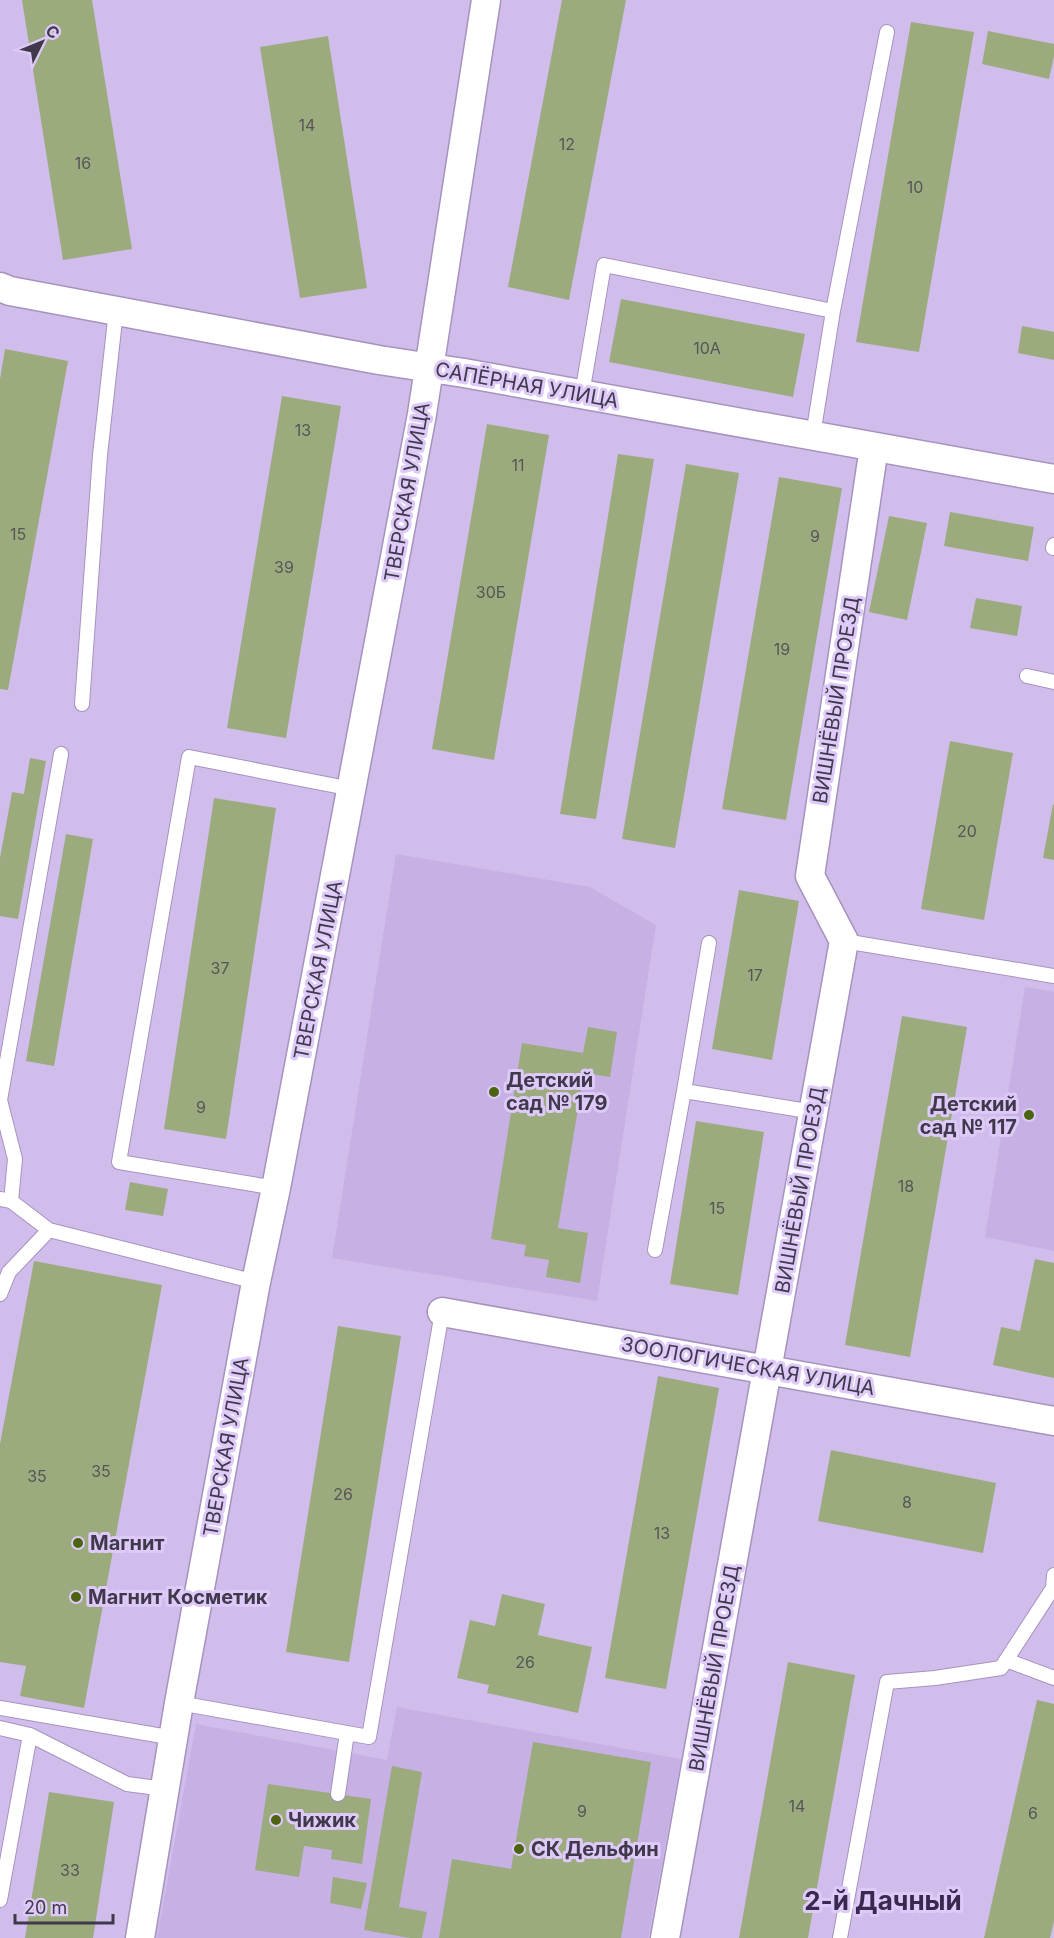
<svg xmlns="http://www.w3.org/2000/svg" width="1054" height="1938" font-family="Inter,sans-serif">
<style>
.built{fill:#c6b0e4}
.building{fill:#9bab7e}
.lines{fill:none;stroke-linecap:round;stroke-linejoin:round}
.service-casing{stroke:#a593be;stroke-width:16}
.minor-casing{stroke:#a593be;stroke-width:31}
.service{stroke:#fff;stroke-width:14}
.minor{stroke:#fff;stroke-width:28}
.poi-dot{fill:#4c630f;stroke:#decaf9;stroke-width:2}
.labels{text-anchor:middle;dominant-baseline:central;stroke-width:6;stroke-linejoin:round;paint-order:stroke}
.number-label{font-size:16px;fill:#575558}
.street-label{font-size:20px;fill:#40384b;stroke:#decaf9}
.poi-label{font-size:20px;font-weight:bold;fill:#40384b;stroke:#decaf9;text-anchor:start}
.district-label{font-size:26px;font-weight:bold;fill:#3a294e;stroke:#decaf9}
</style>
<rect width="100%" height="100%" fill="#d1bdeb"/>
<path class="built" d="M396,854L590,887L656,925L597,1301L332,1258Z
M1025,987L1054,992V1251L985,1237Z
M397,1707L681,1759L648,1938H157L196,1724L387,1760Z"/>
<path class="building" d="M22,0H92L132,249L63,260Z
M562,0H626L569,300L508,287Z
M911,22L974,32L919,352L856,342Z
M988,31L1054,44V56L1049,79L982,64Z
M328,36L367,288L300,298L260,47Z
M621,299L805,334L793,397L609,362Z
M1022,326L1054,332V360L1018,353Z
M5,349L68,361L8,690L0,689V379Z
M282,396L341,406L286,738L227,728Z
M487,424L549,435L494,760L432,749Z
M618,454L654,459L596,819L560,814Z
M686,464L739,473L675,848L622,839Z
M779,477L842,488L786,820L722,809Z
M950,512L1034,527L1028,561L944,546Z
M889,516L927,523L907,620L869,612Z
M976,598L1022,606L1017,636L970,628Z
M950,741L1013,753L984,920L921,909Z
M30,758L46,761L18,919L0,916V858L12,792L24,794Z
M214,798L276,808L226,1139L164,1129Z
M1053,804L1054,805V860L1043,858Z
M66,834L93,839L54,1066L26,1061Z
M739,890L799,901L772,1060L712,1049Z
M902,1016L967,1027L910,1357L845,1345Z
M588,1027L617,1032L610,1077L584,1073L558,1228L588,1233L580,1283L546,1277L549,1260L524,1256L526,1245L491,1239L522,1043L583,1053Z
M696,1121L764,1132L738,1295L670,1284Z
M130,1182L168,1189L163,1216L125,1210Z
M1035,1259L1054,1263V1378L993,1365L1001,1327L1020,1331Z
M34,1261L162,1285L84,1708L20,1696L26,1666L0,1662V1444Z
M338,1326L401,1336L349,1662L286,1652Z
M658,1376L719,1388L666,1689L605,1678Z
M831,1450L996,1483L983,1553L818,1521Z
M502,1594L545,1604L538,1635L592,1647L578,1713L487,1693L489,1685L457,1678L470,1620L495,1626Z
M788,1662L855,1675L808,1938H739Z
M1037,1700L1054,1704V1921L1050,1938H984Z
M533,1742L651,1762L621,1938H439L452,1859L511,1869Z
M392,1766L422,1772L399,1907L427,1912L422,1938H410L364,1930Z
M268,1784L371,1799L362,1864L331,1859L332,1850L304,1846L299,1877L255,1870Z
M49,1792L114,1802L93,1938H25Z
M333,1877L367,1883L361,1909L330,1903Z"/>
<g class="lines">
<defs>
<path id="service" d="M833,311L887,32
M582,394L604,265L833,311L813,435
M1053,548L1054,545
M1027,676L1054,682
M82,704L100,455L116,311
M844,941L1054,976
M709,943L684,1091L814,1112
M276,1188L119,1162L189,757L352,789
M0,1199L11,1201L49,1230L256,1282
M11,1201L15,1159L0,1100L61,754
M655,1250L684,1091
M0,1294L9,1272L49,1230
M1006,1660L1054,1678
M179,1703L369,1737L442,1312
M0,1708L174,1738
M0,1728L30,1735L127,1784L165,1789
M338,1794L347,1733
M0,1900L30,1735
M840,1938L887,1682L935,1678L1001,1668L1053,1588L1054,1575"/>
<path id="minor" d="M0,287L10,291L379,360L464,373L1054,479
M442,1312L1054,1421
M140,1938L179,1703L256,1282L276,1188L422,414L486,0
M665,1938L844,941L810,876L874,447"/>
</defs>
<use href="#service" class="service-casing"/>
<use href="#minor" class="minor-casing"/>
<use href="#service" class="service"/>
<use href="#minor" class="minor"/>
</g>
<g class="poi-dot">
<circle cx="494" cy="1092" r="6"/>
<circle cx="1029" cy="1115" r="6"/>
<circle cx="78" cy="1543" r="6"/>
<circle cx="76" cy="1597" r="6"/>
<circle cx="276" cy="1820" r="6"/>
<circle cx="519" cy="1849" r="6"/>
</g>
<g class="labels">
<g class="number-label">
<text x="307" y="125">14</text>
<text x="567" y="144">12</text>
<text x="83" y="163">16</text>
<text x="915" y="187">10</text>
<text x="707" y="348">10А</text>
<text x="303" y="430">13</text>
<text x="518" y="465">11</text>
<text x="18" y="534">15</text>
<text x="815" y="536">9</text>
<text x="284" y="567">39</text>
<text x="491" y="592">30Б</text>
<text x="782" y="649">19</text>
<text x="967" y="831">20</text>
<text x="220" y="968">37</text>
<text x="755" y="975">17</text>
<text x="201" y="1107">9</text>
<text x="906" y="1186">18</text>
<text x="717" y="1208">15</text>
<text x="101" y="1471">35</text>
<text x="37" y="1476">35</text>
<text x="343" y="1494">26</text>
<text x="907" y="1502">8</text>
<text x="662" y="1533">13</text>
<text x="525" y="1662">26</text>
<text x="797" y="1806">14</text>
<text x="582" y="1811">9</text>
<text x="1033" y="1813">6</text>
<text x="70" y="1870">33</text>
</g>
<g class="street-label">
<text transform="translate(527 385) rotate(10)">САПЁРНАЯ УЛИЦА</text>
<text transform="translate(407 492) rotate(-80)">ТВЕРСКАЯ УЛИЦА</text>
<text transform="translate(836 700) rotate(-81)">ВИШНЁВЫЙ ПРОЕЗД</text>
<text transform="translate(318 970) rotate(-79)">ТВЕРСКАЯ УЛИЦА</text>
<text transform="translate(800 1190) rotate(-80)">ВИШНЁВЫЙ ПРОЕЗД</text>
<text transform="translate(748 1366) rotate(10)">ЗООЛОГИЧЕСКАЯ УЛИЦА</text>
<text transform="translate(226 1447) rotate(-80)">ТВЕРСКАЯ УЛИЦА</text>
<text transform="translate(714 1668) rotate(-80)">ВИШНЁВЫЙ ПРОЕЗД</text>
</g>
<g class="poi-label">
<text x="506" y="1080">Детский<tspan x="506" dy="23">сад № 179</tspan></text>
<text x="1017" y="1104" text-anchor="end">Детский<tspan x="1017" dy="23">сад № 117</tspan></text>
<text x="90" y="1543">Магнит</text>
<text x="88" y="1597">Магнит Косметик</text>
<text x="288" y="1820">Чижик</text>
<text x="531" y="1849">СК Дельфин</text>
</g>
<g class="district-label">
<text x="883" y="1900">2-й Дачный</text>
</g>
</g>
<g transform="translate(42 42) rotate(47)" stroke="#decaf9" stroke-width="4.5" paint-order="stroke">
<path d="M0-4.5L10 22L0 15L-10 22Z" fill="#40384b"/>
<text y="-9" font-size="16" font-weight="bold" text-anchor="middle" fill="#40384b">С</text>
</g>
<path d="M15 1914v9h98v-9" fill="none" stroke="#40384b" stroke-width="3"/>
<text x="24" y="1914" font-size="18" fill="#40384b" stroke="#decaf9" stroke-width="4.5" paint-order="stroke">20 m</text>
</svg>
